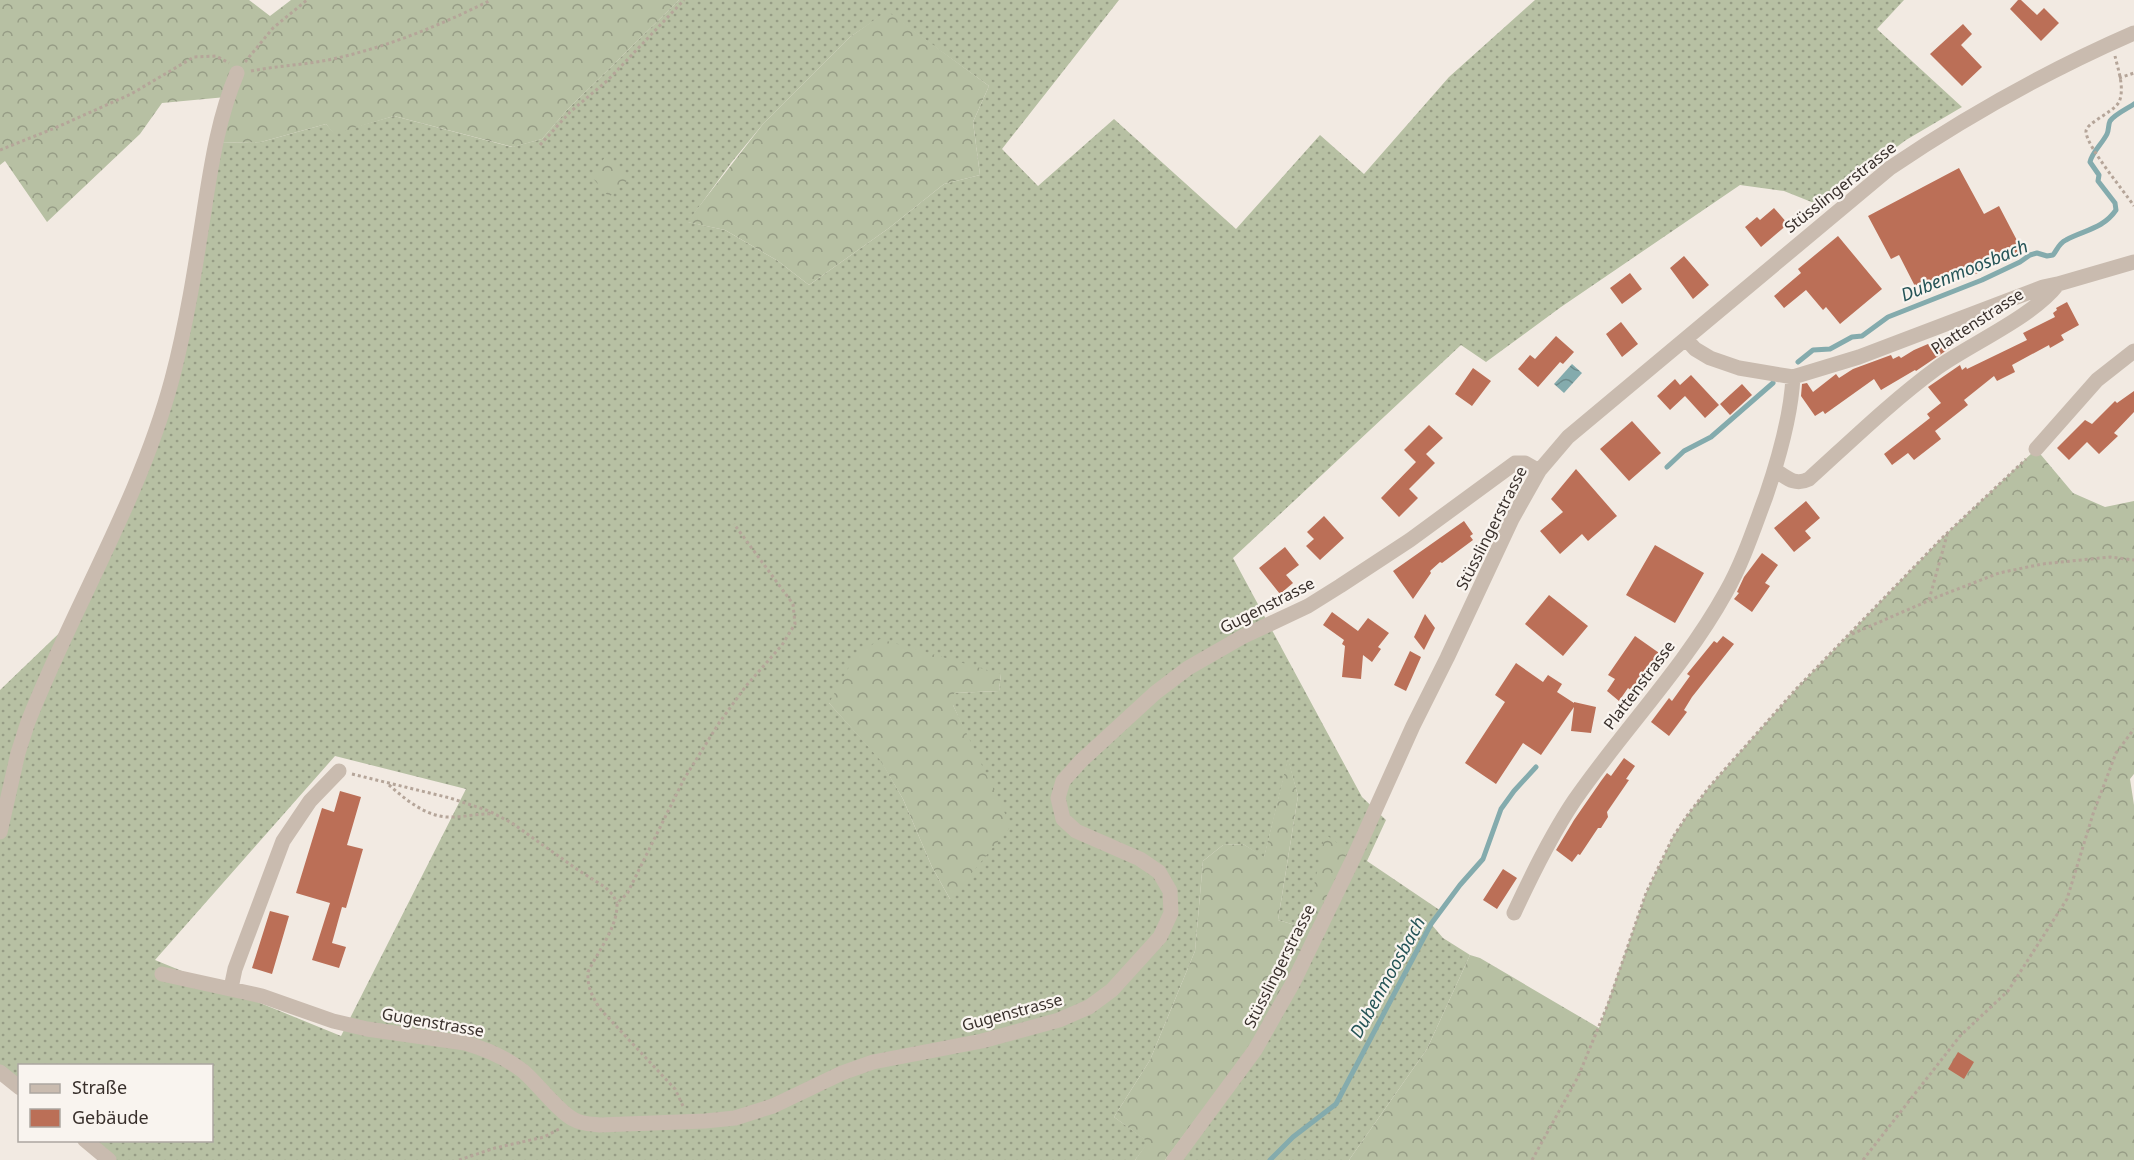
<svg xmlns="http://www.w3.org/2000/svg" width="2134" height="1160" font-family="'Noto Sans',sans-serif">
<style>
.grass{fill:url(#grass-dots);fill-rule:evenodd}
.forest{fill:url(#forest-crowns)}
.water{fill:url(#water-waves)}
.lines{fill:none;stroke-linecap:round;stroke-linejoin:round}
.stream{stroke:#84abad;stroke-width:5}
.building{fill:#bb6f57}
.path{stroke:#b5a599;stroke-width:3;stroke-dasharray:3 3;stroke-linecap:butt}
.minor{stroke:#c9bbaf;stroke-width:15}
.labels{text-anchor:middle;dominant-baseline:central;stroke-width:4.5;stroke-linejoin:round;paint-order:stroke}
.street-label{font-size:16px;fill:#39302c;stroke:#f9f4ef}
.water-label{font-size:18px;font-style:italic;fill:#255457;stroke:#f9f4ef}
</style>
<defs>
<pattern id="grass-dots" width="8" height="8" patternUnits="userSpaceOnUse" patternTransform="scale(1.5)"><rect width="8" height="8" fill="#b7c0a3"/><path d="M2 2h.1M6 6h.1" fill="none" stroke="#969c85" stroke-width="1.8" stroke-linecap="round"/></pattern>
<pattern id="forest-crowns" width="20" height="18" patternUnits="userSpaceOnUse" patternTransform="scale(1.5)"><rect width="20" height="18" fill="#b7c0a3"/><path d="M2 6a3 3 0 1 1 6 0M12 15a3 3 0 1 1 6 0" fill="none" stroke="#969c85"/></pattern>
<pattern id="water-waves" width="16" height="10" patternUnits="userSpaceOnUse" patternTransform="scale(1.5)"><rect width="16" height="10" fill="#84abad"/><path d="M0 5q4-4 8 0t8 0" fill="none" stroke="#6d8c8d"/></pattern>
</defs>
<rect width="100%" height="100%" fill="#f2eae2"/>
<path class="grass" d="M679,0H1119L1002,149L1038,186L1114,119L1236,229L1320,135L1364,174L1449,77L1535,0H1904L1877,29L1962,107L1906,140L1819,205L1784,191L1740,185L1561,307L1486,362L1461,345L1233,558L1362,797L1386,820L1367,861L1441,911L1432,925L1443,938L1470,955L1427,1049L1349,1160H1165L1208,1104L1311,930L1314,892L1305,928L1278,920L1298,796L1288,760L1264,858L1243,844L1223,845L1203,861L1195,951L1150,1060L1114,1117L1149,1142L1135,1160H99L76,1141L212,1140V1066H20L19,1093L0,1077V690L75,618L172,380L214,143L261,142L326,124L334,133L394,116L512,147L542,139L567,110ZM887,12L989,86L973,122L980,175L944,184L889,228L809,285L778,261L725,230L688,222L731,163L763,124L850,37ZM1001,674L999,691L953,693V705L974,752L950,899L932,867L903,799L880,759L829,703ZM335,756L466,789L341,1036L155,960Z"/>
<path class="forest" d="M0,0H249L270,16L291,0H679L567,110L542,139L513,147L394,116L334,134L326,124L261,142L214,143L226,97L162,103L140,134L47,222L5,161L0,165Z
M887,11L989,86L973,122L980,175L944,184L889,228L809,285L778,261L725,230L687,222L763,124L850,37Z
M606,156L629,179L609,197L591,176Z
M2036,449L2073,493L2105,507L2134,501V774L2130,779L2134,805V1160H1349L1427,1049L1470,955L1480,958L1599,1028L1646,893L1673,837L1686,817L1710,786L1797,688L1943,537Z
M880,639L1001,674L999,691L954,693L953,705L1011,826L950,899L932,867L903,799L880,760L829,703L854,658Z
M1288,758L1298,796L1278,920L1305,928L1325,834L1348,851L1289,976L1263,1021L1237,1064L1165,1160H1135L1148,1142L1114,1117L1150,1060L1195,951L1203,861L1223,845L1243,844L1264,857Z"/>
<path class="water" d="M1572,364L1582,373L1564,393L1554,384Z"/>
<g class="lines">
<path class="stream" d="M1798,362L1813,350L1830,349L1852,337L1862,336L1888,317L1982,280L2020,262L2030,255L2037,253L2047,256L2053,255C2057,250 2059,243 2066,240C2084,230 2103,229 2116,210L2115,203L2098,181L2099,175L2090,162C2092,152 2102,144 2107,134C2109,130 2108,125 2110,121C2115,114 2127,109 2134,104
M1667,467L1684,451L1711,437L1773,383
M1270,1160L1293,1137L1336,1104L1431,924L1460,885L1483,859L1501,809L1514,791L1536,767"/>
</g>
<path class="building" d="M2018,0H2021L2037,15L2044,8L2059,23L2041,41L2010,9Z
M1963,24L1972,34L1961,45L1982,67L1962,86L1930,54Z
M1959,168L1984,214L1999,206L2022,250L1978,273L1919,294L1899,255L1891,259L1868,216Z
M1774,208L1788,224L1761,247L1745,227L1757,217L1760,220Z
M1838,236L1882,289L1840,324L1826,307L1823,310L1806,290L1784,308L1774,296L1801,273L1798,269Z
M1684,256L1709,285L1693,299L1670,268Z
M1630,273L1642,289L1622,304L1610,288Z
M2067,302L2079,325L2061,335L2064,340L2050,348L2049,345L2012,365L2015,372L1997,381L1994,376L1964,400L1968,405L1935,431L1941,439L1914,460L1908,453L1892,465L1884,454L1930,418L1927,414L1941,403L1928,387L1960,365L1962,370L1966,367L1967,369L2027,340L2023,333L2055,317L2053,313L2057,310L2056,308Z
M1621,322L1638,344L1622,357L1606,334Z
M1556,336L1574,352L1563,364L1560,362L1538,387L1518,369L1530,355L1535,359Z
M1945,338L1950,348L1916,371L1915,370L1881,390L1874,379L1825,414L1823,411L1815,416L1801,396L1802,384L1807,383L1813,392L1836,374L1839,378L1853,369L1891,355L1893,359L1899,356L1901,358L1914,350L1928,344L1931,346Z
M1473,368L1491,381L1472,406L1455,394Z
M1691,375L1719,405L1705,418L1685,396L1670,410L1657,396L1675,379L1680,385Z
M1742,384L1752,395L1730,415L1720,404Z
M2134,391V412L2114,433L2118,436L2099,454L2087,442L2069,460L2057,448L2085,420L2092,424L2115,401L2117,403Z
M1632,421L1661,453L1629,481L1600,449Z
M1429,425L1443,438L1426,454L1435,463L1409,489L1418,498L1399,517L1381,498L1416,462L1404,450Z
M1576,469L1617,516L1588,541L1582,534L1560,554L1540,531L1563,512L1551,499Z
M1806,501L1820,518L1805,531L1811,538L1794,552L1774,528Z
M1324,516L1344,538L1320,560L1306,546L1314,539L1307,532Z
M1464,521L1473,534L1470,536L1473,540L1442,563L1440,562L1430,571L1431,573L1413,599L1393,571Z
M1655,545L1704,573L1675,623L1626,595Z
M1285,547L1299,565L1286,575L1293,583L1280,594L1259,568Z
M1762,553L1778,565L1765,583L1770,586L1752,612L1734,599L1739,593L1737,592L1744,577Z
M1549,595L1588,626L1563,656L1525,624Z
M1332,612L1358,631L1368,618L1389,633L1378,647L1381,649L1372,662L1363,655L1361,679L1342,677L1345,646L1342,644L1344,640L1323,625Z
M1425,614L1435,628L1424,650L1414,637Z
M1635,636L1662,655L1635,693L1628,688L1619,701L1607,691L1615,679L1608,675Z
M1723,636L1734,644L1692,697L1684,710L1687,712L1669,736L1651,722L1669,698L1672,701L1690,676L1687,674L1714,641L1717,643Z
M1410,651L1421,657L1406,691L1394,685Z
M1516,663L1543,682L1548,675L1562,684L1557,692L1574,703V702L1596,707L1591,733L1571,731L1574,707L1541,755L1523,743L1496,784L1465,763L1505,702L1495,695Z
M1624,758L1635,766L1626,779L1629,780L1607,812L1608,817L1601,828H1598L1580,855L1578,854L1572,862L1556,850L1574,820L1601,781L1607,773L1611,776Z
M340,791L361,797L347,845L363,849L346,908L342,907L332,943L346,947L339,968L312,960L330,903L296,893L322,808L334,812Z
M1503,869L1517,878L1497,909L1483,900Z
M270,911L289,916L272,974L252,968Z
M1958,1052L1974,1062L1964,1079L1948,1069Z"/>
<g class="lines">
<path class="path" d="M2115,56C2118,69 2125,89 2119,102C2113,113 2085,123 2086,132C2087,147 2124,191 2134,206
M245,62L273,28L307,0
M251,71C276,66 302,65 328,60C385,48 439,26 491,0
M2119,78L2134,73
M540,145L570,112L608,80L684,0
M0,150L55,128L131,94L194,57L216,56L229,63
M1929,600L1947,535
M1852,634L1937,597L1999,573L2042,564L2110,557L2134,560
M352,774L450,798L489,811L512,823L578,870L605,887L613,895L617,903
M389,785C405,799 424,815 446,817C462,818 477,813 493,814
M683,1106L675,1089L601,1010C593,998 587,988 588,972C598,951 618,927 617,903L627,894L684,779L719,723L746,686L782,645L795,624L793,604L734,524
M459,1160L495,1148L544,1137L559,1129
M1532,1160L1578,1077L1608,1004L1646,893L1673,837L1686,817L1710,786L1797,688L1943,537L2026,459
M1863,1160L1960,1036L2008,991L2067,899L2093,814L2116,753L2134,729"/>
<path class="minor" d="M1686,339L1695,349L1710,358L1739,368L1793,377L1859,357L2043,287L2057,284
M2036,449L2097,380L2134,351
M1775,470C1787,478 1795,486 1809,479C1851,441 1892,401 1937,368C1972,343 2033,317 2058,284L2134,262
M0,832L18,753L28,722C73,607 140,499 172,379C187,322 196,263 205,205C212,160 219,116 237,73
M1514,913C1532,874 1550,837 1574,801C1623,730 1684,668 1726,592C1743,562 1754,528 1766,496C1779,458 1791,417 1793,377
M162,974L262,996L333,1021L367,1029L465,1043C486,1049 505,1057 523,1071C537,1083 559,1112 573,1119C581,1124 591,1124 600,1125L705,1121L735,1118L773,1106L842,1073L873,1062L982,1041L1059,1020L1089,1007L1112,990L1160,937L1171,913L1170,891L1159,872L1140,859L1076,831L1063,819L1058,798L1063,781L1081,761L1155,693L1188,668L1242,637L1308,606L1340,586L1410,540L1515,463H1525L1539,471
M231,988L235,969L283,841L310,801L339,771
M0,1072L20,1088
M85,1140L109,1160
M1174,1160L1255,1050L1294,981L1354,857L1413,726L1447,658L1512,519L1539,471L1568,437L1890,168C1967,116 2049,70 2134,33"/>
</g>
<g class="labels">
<g class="street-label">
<text transform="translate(1840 187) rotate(-38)">Stüsslingerstrasse</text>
<text transform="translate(1977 321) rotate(-33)">Plattenstrasse</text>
<text transform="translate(1491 528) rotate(-63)">Stüsslingerstrasse</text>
<text transform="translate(1267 605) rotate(-27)">Gugenstrasse</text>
<text transform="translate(1639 685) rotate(-53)">Plattenstrasse</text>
<text transform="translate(1279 966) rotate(-63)">Stüsslingerstrasse</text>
<text transform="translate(1012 1012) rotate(-15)">Gugenstrasse</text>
<text transform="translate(433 1022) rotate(10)">Gugenstrasse</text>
</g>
<g class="water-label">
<text transform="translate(1964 270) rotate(-22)">Dubenmoosbach</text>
<text transform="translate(1387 977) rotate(-61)">Dubenmoosbach</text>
</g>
</g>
<rect x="18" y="1064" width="195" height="78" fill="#f9f4ef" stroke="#aca6a1" stroke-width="1.5"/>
<rect x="30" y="1084" width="30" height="9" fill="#c9bbaf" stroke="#aca6a1" stroke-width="1.5"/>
<text x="72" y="1094" font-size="18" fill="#39302c">Straße</text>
<rect x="30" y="1109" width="30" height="18" fill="#bb6f57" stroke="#aca6a1" stroke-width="1.5"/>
<text x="72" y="1124" font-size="18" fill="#39302c">Gebäude</text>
</svg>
